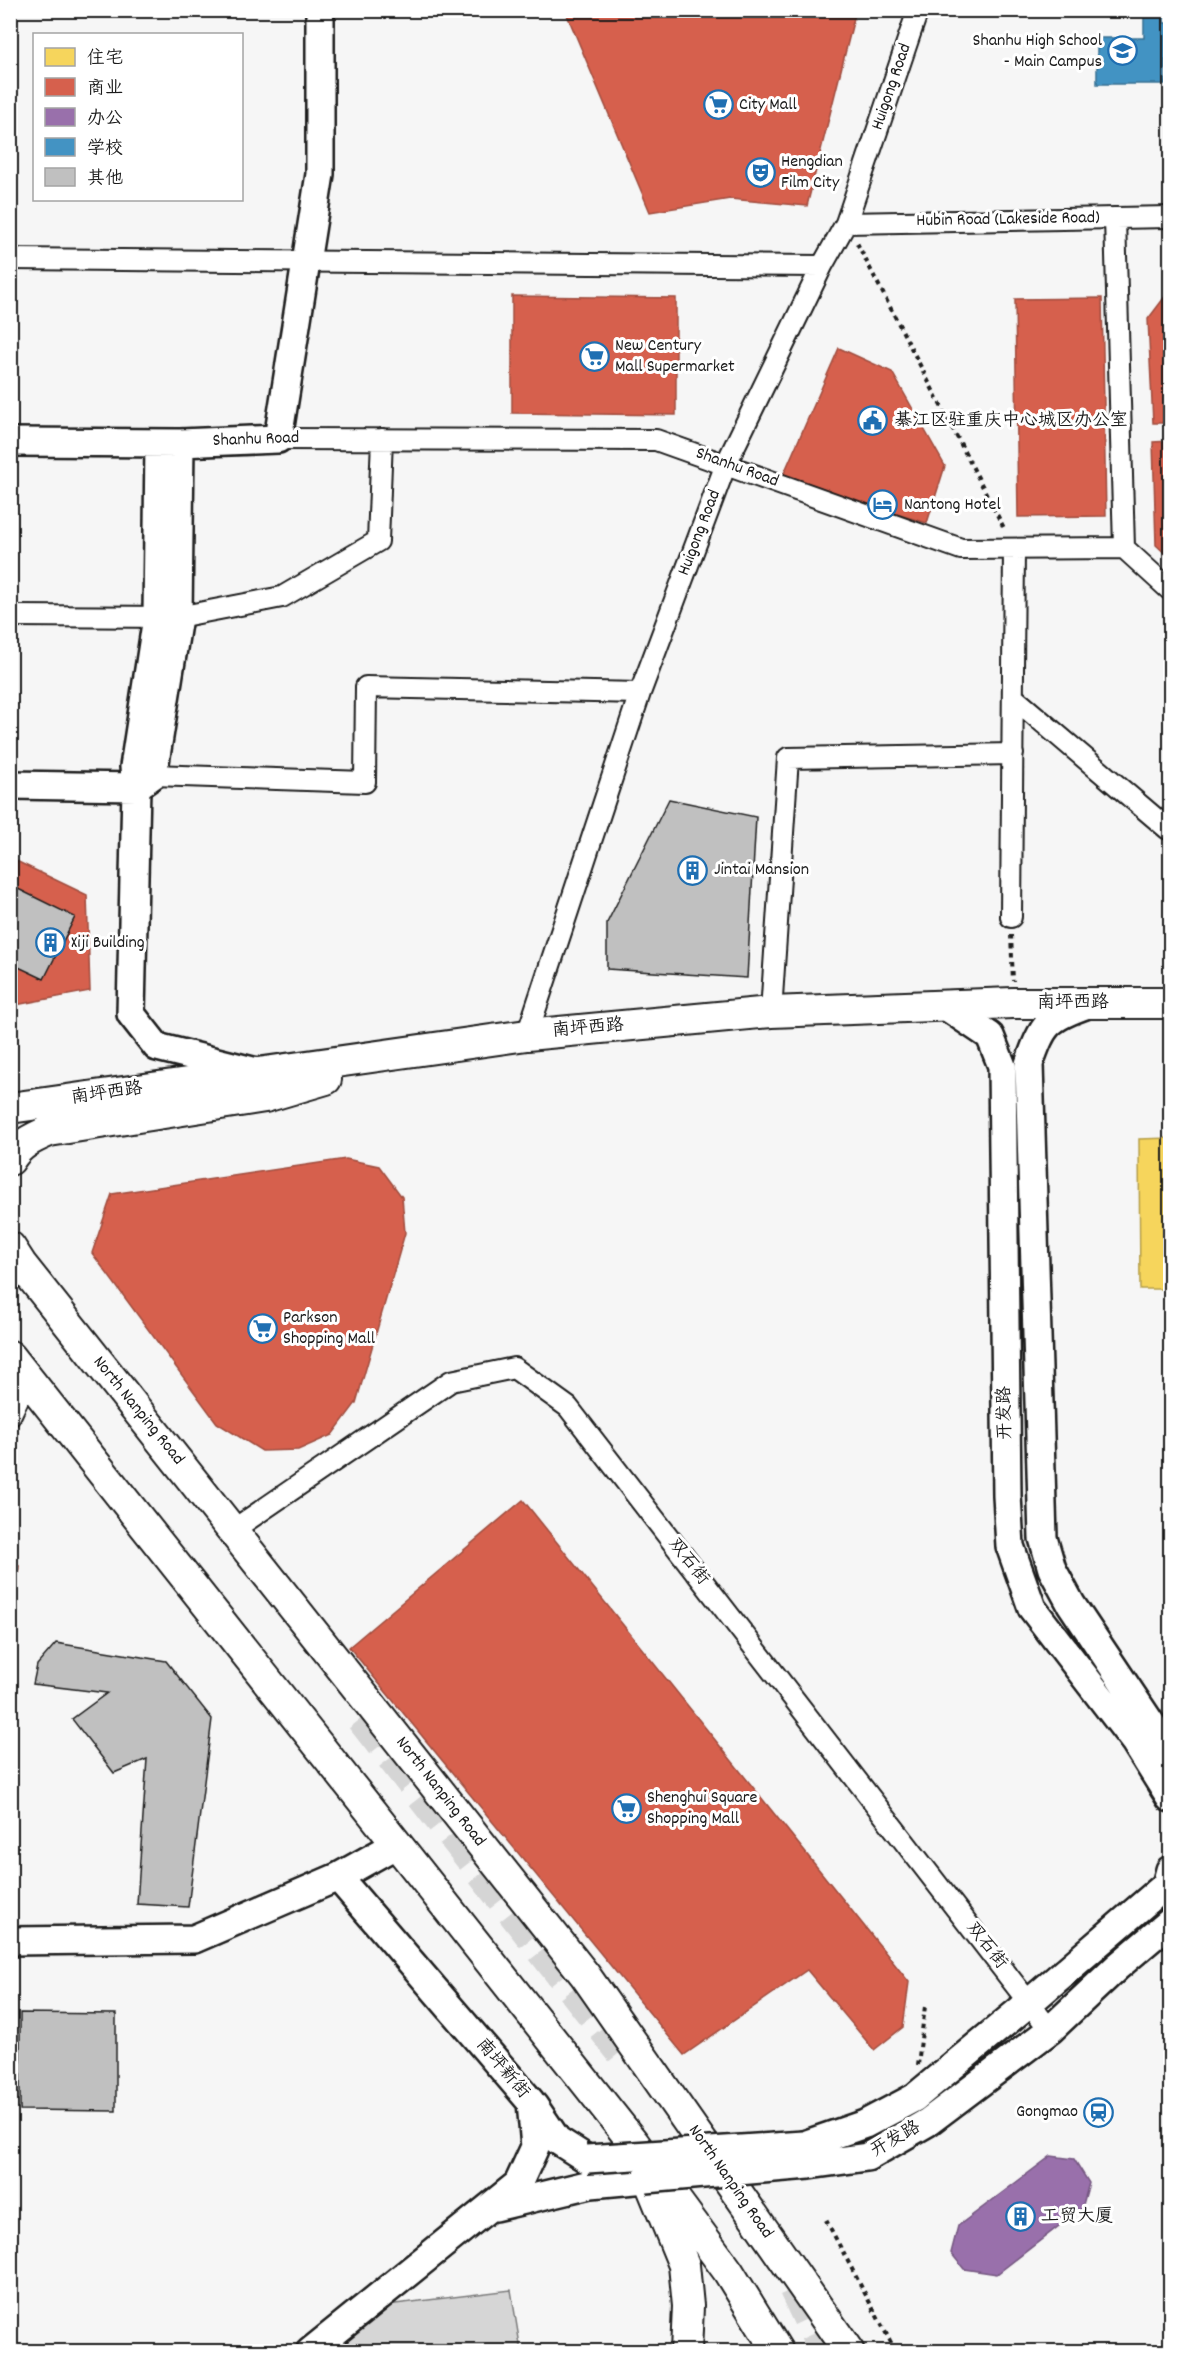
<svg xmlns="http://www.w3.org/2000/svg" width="1181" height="2362" font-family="Dekko,'LXGW WenKai TC',sans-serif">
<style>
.green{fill:#d6d6d6;stroke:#797979;stroke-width:1.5}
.homes{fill:#f6d55c;stroke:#b59e49;stroke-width:1.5}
.shops{fill:#d6604d;stroke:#9e4c3e;stroke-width:1.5}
.offices{fill:#9970ab;stroke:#745780;stroke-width:1.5}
.schools{fill:#4393c3;stroke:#376f91;stroke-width:1.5}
.building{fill:#c0c0c0;stroke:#1c1c1c;stroke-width:1.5}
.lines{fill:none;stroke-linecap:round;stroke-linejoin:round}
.highway-tunnel{stroke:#d5d5d5;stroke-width:33;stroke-dasharray:33 16;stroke-linecap:butt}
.street-casing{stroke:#1c1c1c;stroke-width:24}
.secondary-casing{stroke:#1c1c1c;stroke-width:32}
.primary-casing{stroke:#1c1c1c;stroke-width:34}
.path{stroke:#1c1c1c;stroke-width:4;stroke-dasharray:4.5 4.5;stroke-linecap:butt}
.street{stroke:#fff;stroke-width:20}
.secondary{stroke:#fff;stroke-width:27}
.primary{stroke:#fff;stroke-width:30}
.secondary-bridge-casing{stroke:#1c1c1c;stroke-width:32;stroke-linecap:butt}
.secondary-bridge{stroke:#fff;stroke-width:27}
.labels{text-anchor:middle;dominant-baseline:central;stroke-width:6;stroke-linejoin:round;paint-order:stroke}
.poi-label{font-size:18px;fill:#1c1c1c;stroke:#fff;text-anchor:start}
.street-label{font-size:18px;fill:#1c1c1c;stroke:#fff}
</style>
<rect width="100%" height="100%" fill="#f6f6f6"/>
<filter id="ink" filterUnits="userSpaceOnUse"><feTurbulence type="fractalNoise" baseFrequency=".0167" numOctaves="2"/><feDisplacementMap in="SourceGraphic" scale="12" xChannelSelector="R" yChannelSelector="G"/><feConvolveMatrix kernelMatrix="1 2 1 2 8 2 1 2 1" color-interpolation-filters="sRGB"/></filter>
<g filter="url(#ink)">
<path class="green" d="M511,2290L521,2351L326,2352L387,2305Z"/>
<path class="homes" d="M1170,1138V1289H1140L1139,1139Z"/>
<path class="shops" d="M565,10H856L807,206L730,199L650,212Z
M1170,290V423H1153L1148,319Z
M512,296L676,298V415L512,413Z
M1102,298L1106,516L1018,517L1015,299Z
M839,348L892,372L945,466L927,523L781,480Z
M1170,441V558L1156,545L1153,442Z
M10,858L87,895L90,991L10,1006Z
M346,1159L379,1166L402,1197L405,1233L356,1403L332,1435L298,1450L262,1451L217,1423L92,1253L112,1194Z
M523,1500L909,1982L903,2027L874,2050L807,1970L684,2055L349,1647Z
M10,1565L19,1566L12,1634H10Z"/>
<path class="offices" d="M1051,2156L1074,2159L1089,2183L1082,2208L997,2274L964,2269L951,2253L958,2226Z"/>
<path class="schools" d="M1144,10H1164V23H1170V60H1165V84H1097V38H1144Z"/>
<path class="building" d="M669,799L756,817L747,978L607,969V923Z
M10,885L75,917L44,979L10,963Z
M56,1643L166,1661L212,1719L188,1907L137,1904L147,1759L114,1773L72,1719L107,1693L33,1684L37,1665Z
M20,2013L116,2014V2111L20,2110Z"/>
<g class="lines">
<path class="highway-tunnel" d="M362,1718L622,2051
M795,2288L825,2352"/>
<defs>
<path id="street" d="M846,223L1170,217
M10,259L822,266
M278,439L656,440L961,549L1124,548L1115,218
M1124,548L1170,590
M10,616L178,617L282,597L378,541L382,439
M1013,697L1168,829L1170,826
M142,770L153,775L365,782L366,687L640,693
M1011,917L1014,549
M771,1012L788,758L1013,754
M527,1035L640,693L726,464L822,266L846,223L918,10
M10,1416L28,1378
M233,1530L451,1381L514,1368L568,1407L1050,2030"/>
<path id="secondary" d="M10,442L180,443L278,439L320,174V10
M159,443L157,617L134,767L136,787L131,1014L157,1047L257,1072
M10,785L136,787L153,775L178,617L180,443
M1088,1004C1047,1018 1043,1024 1029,1064L1043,1538L1052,1569L1071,1604L1170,1752
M944,1005L990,1036L1002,1066L1007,1496L1010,1546L1032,1608L1135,1742L1170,1798
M10,1941L194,1939L338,1877L397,1844
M534,2106L557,2140L587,2159
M804,2145L865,2124L914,2098L1030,2002L1166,1885L1170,1870
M809,2165L867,2157L928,2122L1050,2030L1117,1967L1170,1922
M495,2207L591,2184L646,2179
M310,2352L518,2184L535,2147L531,2102L338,1877"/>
<path id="primary" d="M10,1108L527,1035L771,1012L1013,1003H1170
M10,1160C19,1144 33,1138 49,1131L265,1097L326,1079
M10,1247L21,1264L585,1975L849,2352
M10,1356L633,2142L728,2271L778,2352
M652,2187L684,2265L688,2306L686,2352"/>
</defs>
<use href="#street" class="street-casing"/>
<use href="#secondary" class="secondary-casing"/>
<use href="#primary" class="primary-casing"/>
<path class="path" d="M857,243L1005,530
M1011,935L1013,981
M918,2065L925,2006
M826,2220L896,2352"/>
<use href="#street" class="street"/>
<use href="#secondary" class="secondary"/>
<use href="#primary" class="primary"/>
<defs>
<path id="secondary-bridge" d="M587,2159L804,2145
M646,2179L809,2165"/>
</defs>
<use href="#secondary-bridge" class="secondary-bridge-casing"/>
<use href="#secondary-bridge" class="secondary-bridge"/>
</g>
</g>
<defs>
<symbol id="school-ring" viewBox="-11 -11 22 22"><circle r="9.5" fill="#fff" stroke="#1f6fb2" stroke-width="1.5"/><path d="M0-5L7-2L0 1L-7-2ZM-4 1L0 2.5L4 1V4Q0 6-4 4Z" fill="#1f6fb2"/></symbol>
<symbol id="supermarket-ring" viewBox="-11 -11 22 22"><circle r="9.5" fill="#fff" stroke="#1f6fb2" stroke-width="1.5"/><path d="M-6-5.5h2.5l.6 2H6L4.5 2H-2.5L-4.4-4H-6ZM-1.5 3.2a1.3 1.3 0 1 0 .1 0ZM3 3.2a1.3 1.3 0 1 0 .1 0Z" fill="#1f6fb2"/></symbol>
<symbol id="theatre-ring" viewBox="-11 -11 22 22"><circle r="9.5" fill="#fff" stroke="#1f6fb2" stroke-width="1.5"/><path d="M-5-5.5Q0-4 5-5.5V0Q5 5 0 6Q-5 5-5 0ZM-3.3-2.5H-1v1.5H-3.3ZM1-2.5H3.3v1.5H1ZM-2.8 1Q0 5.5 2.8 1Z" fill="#1f6fb2"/></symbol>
<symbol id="civic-ring" viewBox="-11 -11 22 22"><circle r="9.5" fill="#fff" stroke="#1f6fb2" stroke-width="1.5"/><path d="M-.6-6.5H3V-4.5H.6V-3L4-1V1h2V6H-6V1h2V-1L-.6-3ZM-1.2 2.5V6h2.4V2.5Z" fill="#1f6fb2"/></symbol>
<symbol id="hotel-ring" viewBox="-11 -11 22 22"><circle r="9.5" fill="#fff" stroke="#1f6fb2" stroke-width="1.5"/><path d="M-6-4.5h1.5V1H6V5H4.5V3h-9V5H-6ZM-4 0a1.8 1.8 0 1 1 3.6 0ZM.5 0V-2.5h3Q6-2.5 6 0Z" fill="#1f6fb2"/></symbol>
<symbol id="building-ring" viewBox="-11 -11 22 22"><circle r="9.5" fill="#fff" stroke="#1f6fb2" stroke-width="1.5"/><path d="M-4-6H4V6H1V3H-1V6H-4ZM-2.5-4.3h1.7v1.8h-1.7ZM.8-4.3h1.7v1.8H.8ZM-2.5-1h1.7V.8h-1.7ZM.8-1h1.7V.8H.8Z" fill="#1f6fb2"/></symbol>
<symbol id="station-ring" viewBox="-11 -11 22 22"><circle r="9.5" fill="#fff" stroke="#1f6fb2" stroke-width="1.5"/><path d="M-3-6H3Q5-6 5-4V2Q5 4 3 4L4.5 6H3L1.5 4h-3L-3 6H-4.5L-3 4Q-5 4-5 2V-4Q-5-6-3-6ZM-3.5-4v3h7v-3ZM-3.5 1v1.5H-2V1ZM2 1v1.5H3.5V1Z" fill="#1f6fb2"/></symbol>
</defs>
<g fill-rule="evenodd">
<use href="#school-ring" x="1106" y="34" width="33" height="33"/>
<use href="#supermarket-ring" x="702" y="88" width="33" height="33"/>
<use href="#theatre-ring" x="744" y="156" width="33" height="33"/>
<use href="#supermarket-ring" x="578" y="340" width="33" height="33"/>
<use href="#civic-ring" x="856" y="404" width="33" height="33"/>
<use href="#hotel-ring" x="866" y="488" width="33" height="33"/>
<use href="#building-ring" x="676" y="854" width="33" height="33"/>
<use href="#building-ring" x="34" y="926" width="33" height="33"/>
<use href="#supermarket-ring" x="246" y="1312" width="33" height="33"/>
<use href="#supermarket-ring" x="610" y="1792" width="33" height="33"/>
<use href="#station-ring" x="1082" y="2096" width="33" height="33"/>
<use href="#building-ring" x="1004" y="2200" width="33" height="33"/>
</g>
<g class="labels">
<g class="poi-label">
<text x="1102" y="41" text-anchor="end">Shanhu High School<tspan x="1102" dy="21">- Main Campus</tspan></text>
<text x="739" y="105">City Mall</text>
<text x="781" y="162">Hengdian<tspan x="781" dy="21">Film City</tspan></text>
<text x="615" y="346">New Century<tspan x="615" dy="21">Mall Supermarket</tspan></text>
<text x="894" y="421">綦江区驻重庆中心城区办公室</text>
<text x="904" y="505">Nantong Hotel</text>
<text x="714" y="870">Jintai Mansion</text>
<text x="71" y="943">Xiji Building</text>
<text x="283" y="1318">Parkson<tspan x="283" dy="21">Shopping Mall</tspan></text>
<text x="647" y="1798">Shenghui Square<tspan x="647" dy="21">Shopping Mall</tspan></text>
<text x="1078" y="2112" text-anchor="end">Gongmao</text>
<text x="1041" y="2217">工贸大厦</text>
</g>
<g class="street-label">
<text transform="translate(892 87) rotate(-71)">Huigong Road</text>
<text transform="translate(1008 220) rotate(-1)">Hubin Road (Lakeside Road)</text>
<text transform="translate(256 440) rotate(-2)">Shanhu Road</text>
<text transform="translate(737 468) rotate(20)">Shanhu Road</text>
<text transform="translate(700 533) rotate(-69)">Huigong Road</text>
<text x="1073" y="1003">南坪西路</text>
<text transform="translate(588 1029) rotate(-5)">南坪西路</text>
<text transform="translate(107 1094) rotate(-8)">南坪西路</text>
<text transform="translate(138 1411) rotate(51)">North Nanping Road</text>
<text transform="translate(1006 1413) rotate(-91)">开发路</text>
<text transform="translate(688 1562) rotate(52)">双石街</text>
<text transform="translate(440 1792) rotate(52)">North Nanping Road</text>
<text transform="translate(986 1946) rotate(52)">双石街</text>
<text transform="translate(502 2069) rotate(50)">南坪新街</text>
<text transform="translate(896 2140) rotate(-30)">开发路</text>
<text transform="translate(730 2182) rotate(55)">North Nanping Road</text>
</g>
</g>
<rect width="1181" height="2362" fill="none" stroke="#fff" stroke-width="36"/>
<rect x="18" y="18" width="1145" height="2326" fill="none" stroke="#1c1c1c" stroke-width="2" filter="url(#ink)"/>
<rect x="33" y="33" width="210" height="168" fill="#ffffff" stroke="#a4a4a4" stroke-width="1.5"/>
<rect x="45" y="48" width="30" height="18" fill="#f6d55c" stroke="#a4a4a4" stroke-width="1.5"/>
<text x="87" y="63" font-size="18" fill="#1c1c1c">住宅</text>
<rect x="45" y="78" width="30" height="18" fill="#d6604d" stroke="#a4a4a4" stroke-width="1.5"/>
<text x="87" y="93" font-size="18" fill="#1c1c1c">商业</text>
<rect x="45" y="108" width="30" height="18" fill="#9970ab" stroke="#a4a4a4" stroke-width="1.5"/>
<text x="87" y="123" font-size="18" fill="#1c1c1c">办公</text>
<rect x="45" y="138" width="30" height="18" fill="#4393c3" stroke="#a4a4a4" stroke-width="1.5"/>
<text x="87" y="153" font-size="18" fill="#1c1c1c">学校</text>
<rect x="45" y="168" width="30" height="18" fill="#c0c0c0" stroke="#a4a4a4" stroke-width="1.5"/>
<text x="87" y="183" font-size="18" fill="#1c1c1c">其他</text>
</svg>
